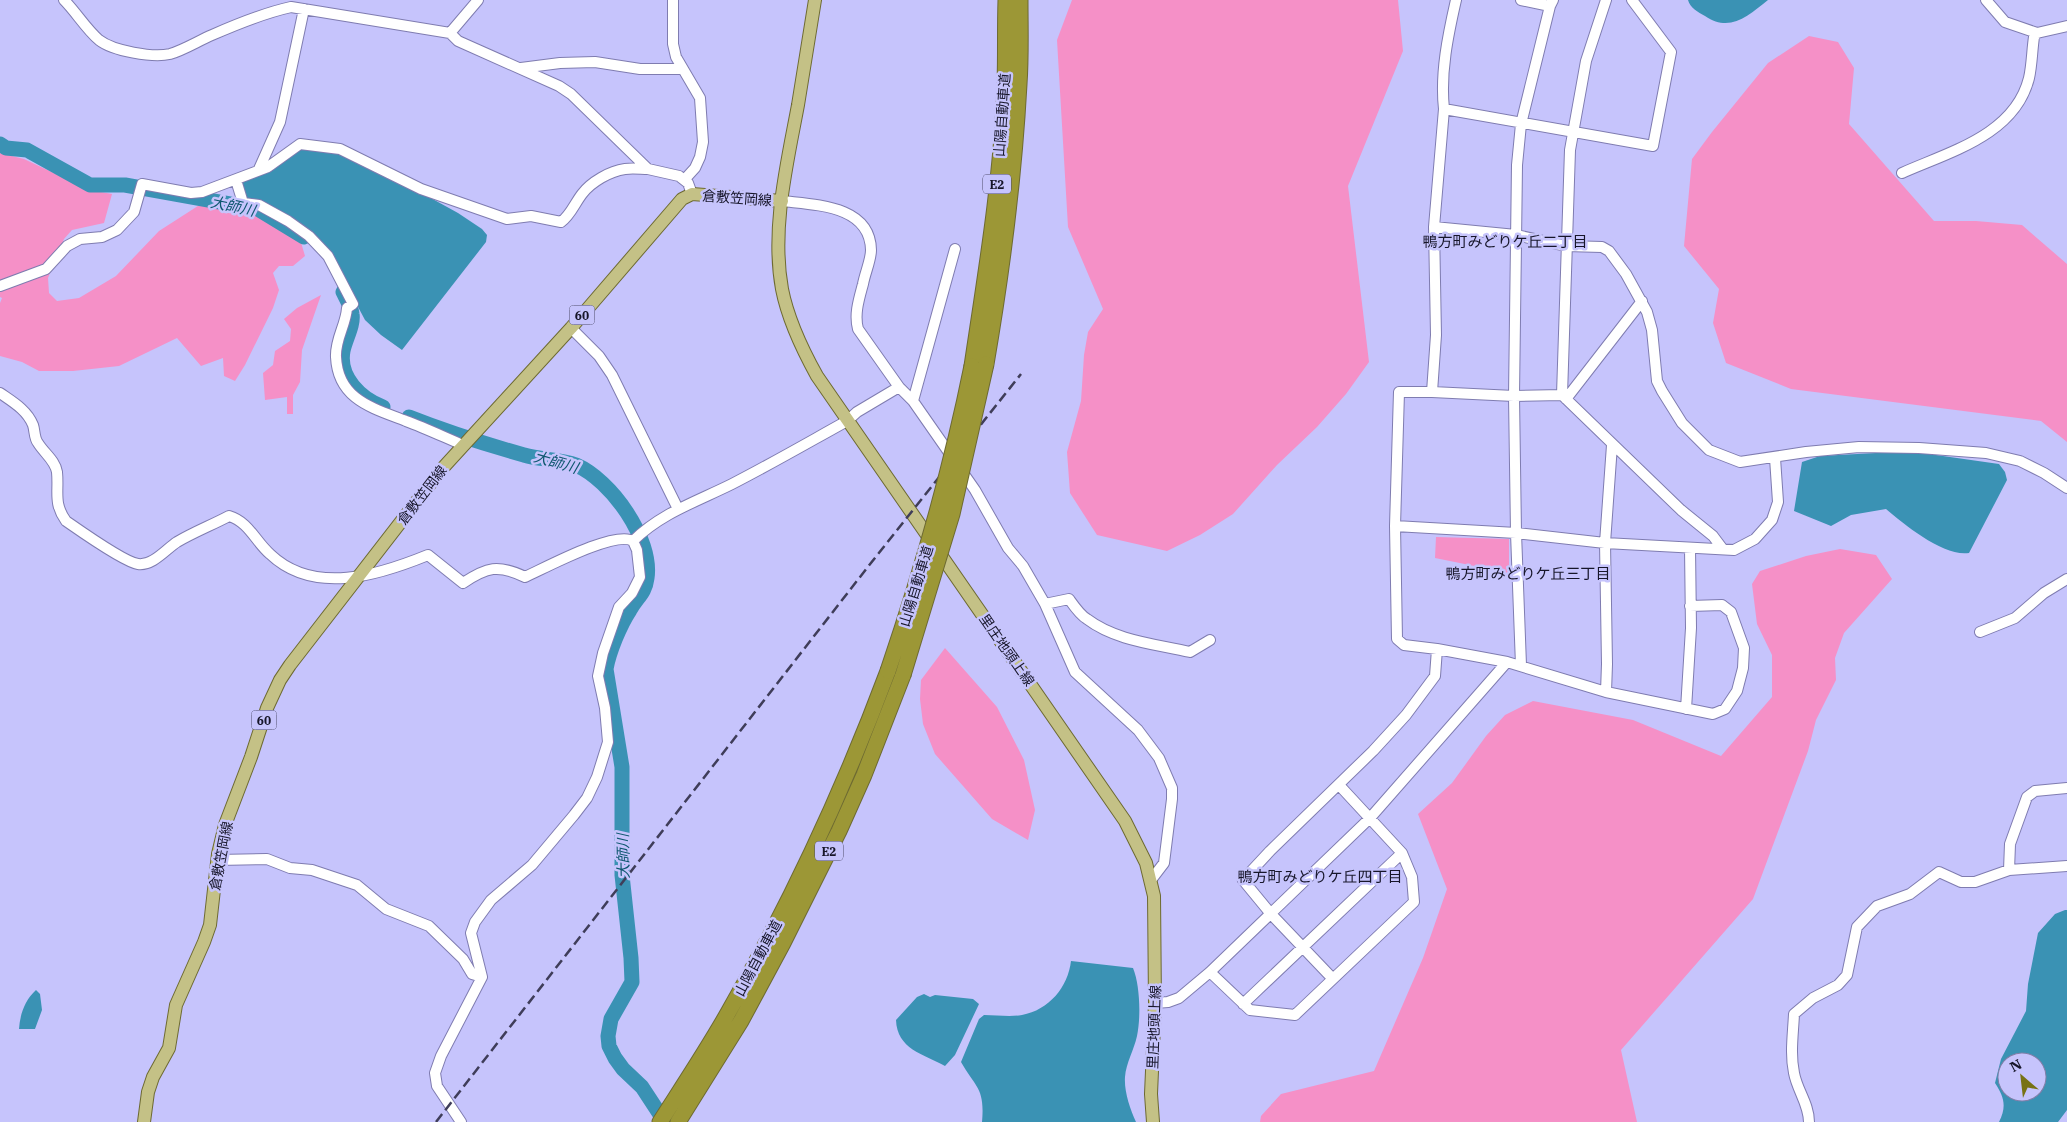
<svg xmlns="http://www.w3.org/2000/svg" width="2067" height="1122" font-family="'IBM Plex Serif','Noto Sans JP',serif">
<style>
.green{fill:#f590c7}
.water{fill:#3a92b4;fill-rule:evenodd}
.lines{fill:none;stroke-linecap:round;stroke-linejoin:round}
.river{stroke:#3a92b4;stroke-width:15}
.minor-casing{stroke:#7f7cb0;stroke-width:12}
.major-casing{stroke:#6d6a32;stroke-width:14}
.highway-casing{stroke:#6d6a32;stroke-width:17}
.minor{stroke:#fff;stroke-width:10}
.major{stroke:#c4c186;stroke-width:12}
.highway{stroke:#9c9736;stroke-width:15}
.rail{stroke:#3f3d59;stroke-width:2.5;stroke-dasharray:10 5;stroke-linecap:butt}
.highway-bridge-casing{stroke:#6d6a32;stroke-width:17;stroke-linecap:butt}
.highway-bridge{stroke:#9c9736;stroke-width:15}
.labels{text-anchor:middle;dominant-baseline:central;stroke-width:5;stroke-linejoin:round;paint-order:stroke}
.shield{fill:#c6c4fc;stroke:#4c4a69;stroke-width:1}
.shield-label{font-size:12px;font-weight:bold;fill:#17162a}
.street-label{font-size:14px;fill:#17162a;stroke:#c6c4fc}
.water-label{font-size:15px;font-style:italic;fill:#0e576f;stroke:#c6c4fc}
.neighbourhood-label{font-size:15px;fill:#17162a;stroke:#c6c4fc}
</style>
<rect width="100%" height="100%" fill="#c6c4fc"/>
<path class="green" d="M1072,0H1398L1403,51L1348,186L1369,362L1346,394L1317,427L1277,465L1233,514L1200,535L1167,551L1097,535L1070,493L1067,452L1081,401L1084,355L1088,332L1103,309L1068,227L1057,40Z
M1809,36L1838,42L1854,68L1849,124L1934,221H1976L2022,225L2067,264V442L2041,421L1791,389L1726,363L1713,323L1719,289L1684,246L1692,159L1712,132L1768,63Z
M0,153L24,159L90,190L112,194L104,223L72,230L64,239L48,278L49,293L57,301L79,298L116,276L159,231L201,204L255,213L300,239L305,256L293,266H279L273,273L279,290L273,308L245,365L235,381L224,376L223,358L201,366L177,338L119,366L73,371H39L22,362L0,356V303L2,298L0,297Z
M321,295L302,350L300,382L293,395V414H287V397L265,400L263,373L273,365L275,351L290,341L291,329L284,319L297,308Z
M1436,537L1509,539V573L1435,558Z
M1840,549L1876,555L1892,579L1844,633L1835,658L1836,680L1816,720L1808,751L1753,899L1621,1050L1637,1122H1260L1261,1116L1281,1094L1374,1071L1423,958L1447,889L1418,814L1452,783L1486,736L1505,715L1533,701L1633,720L1721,756L1772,697V655L1757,624L1752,584L1760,571L1806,556Z
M945,648L997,707L1024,760L1035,810L1028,840L992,819L935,754L923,724L920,699L921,680Z"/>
<path class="water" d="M1688,0H1768C1748,16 1730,33 1705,16C1698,12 1690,8 1688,0Z
M301,147L335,151L418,191L458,213L482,229L487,235L486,242L402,350L381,335L365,320L331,256L321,243L245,199L239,182Z
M1876,453H1922L1999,464L2005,472L2007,480L1969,553C1944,557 1905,525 1886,509L1851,515L1831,526L1794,511L1802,462L1820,456Z
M2065,910H2067V1110L2058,1122H1999C2007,1106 2004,1097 1995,1083L2001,1059L2026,1011L2028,984L2038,933L2055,914ZM2007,1062H2037V1092H2007Z
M1071,961L1133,968C1140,985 1141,1017 1137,1036C1134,1050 1126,1063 1125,1077C1124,1091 1130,1109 1136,1122H982C985,1088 976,1088 961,1062L979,1019L984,1015C997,1015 1009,1017 1022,1015C1049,1010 1068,987 1071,961Z
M36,990L40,994L42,1010L35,1029H19C20,1014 25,1000 36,990Z
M924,994L930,997L935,995L973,999L979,1004L955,1055L945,1066C923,1054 897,1049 896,1020L917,997Z"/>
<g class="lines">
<path class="river" d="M0,144L6,148L27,150L90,185H125L258,209L304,237
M343,292C346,298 351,306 352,314C354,325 345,340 343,351C338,377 361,399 383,407
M409,417C447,432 485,444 524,455C540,460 560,459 576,465C611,480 653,539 647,578C645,594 637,597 630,610C620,625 609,652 606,669L622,767V875L631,958L632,982L611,1019L608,1036L609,1046L615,1058L623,1069L642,1087L665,1122"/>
<defs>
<path id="minor" d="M64,0C76,12 86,29 99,40C113,51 153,58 170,54C184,50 198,41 212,35C237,24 264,13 291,7L450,33L458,41L559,86L571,94L648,169L679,176L688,183L692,194
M673,0V44L676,57L700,98L703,142L700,157L695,168L685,179
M1521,0L1550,6
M1606,0L1586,61L1570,150L1562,395L1681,510L1713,536L1722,548
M1986,0L2005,22L2037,33L2067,26
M450,33L478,0
M521,68L560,63L595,62L640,69H682
M1444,109L1653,146L1671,52L1632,0
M259,169L280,122L304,9
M1902,173C1949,152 2015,135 2029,78C2032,65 2032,50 2034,37L2037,33
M236,180L243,203L259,205L288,221L309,236L328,256L353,304L347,308C346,325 335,339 336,357C338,400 373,408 406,421C425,428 444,437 463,445
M782,201C815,205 870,205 871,250C871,260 865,273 863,284C859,299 854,314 858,329L899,387L913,401L975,490L1008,548L1023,566L1045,604L1075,672L1138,730L1159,758L1172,788V799L1164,863L1151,880
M1434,227L1516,235L1566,246L1602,247L1609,251L1626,274L1647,312L1652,330L1657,381L1662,391L1682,423L1709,450L1740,462L1806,452L1859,447L1919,448L1986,453L2020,461L2044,473L2067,488
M0,286L46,269L67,246L80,239L102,237L117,230L134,212L142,184L191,193L202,192L268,167L300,144L340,149L421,189L507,219L531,216L561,222C570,216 575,203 582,194C591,182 610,171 625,169C632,168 641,169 648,169
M571,328L599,356L612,375L678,509
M1432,392L1436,335L1434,227L1444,109C1440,73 1448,35 1456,0
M0,393C13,402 27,410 33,425C35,431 34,438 38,443C44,453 55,460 57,472C59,492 53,503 66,521C79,530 124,562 138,564C153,566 166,549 177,542C194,532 212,525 229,516C249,522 255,541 270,554C314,596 379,575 428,555L463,583C487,567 498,564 525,577C545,568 615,530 633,541C661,513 698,501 732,484C771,464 809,442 847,421L857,412L899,387
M1562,395L1514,396L1432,392H1399L1395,526L1397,639L1404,645L1437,649L1507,662L1606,692L1713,714L1725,709L1737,691L1743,668L1744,648L1731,612L1722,605L1690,606
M1566,399L1642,301
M913,401L955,249
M1395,526L1516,533L1605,543L1734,550L1755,539L1772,520L1778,502L1775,458
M1045,604L1069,599C1074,606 1080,615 1087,619C1116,641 1156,644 1190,652L1210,640
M1980,632L2015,618L2044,593L2067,579
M1521,665L1516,533L1514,396L1517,165L1521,124L1550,6L1553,0
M1606,692L1607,664L1605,543L1612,445
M1686,709L1691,628L1690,548
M217,860L267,859L290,868L312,870L357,885L386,909L429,926L463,959L472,974L482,977
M2009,870L2010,844L2027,797L2035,791L2067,788
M1210,972L1250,1010L1295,1015L1414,902L1412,877L1402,853L1339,785
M1333,979L1271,914L1243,880L1270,851L1373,751L1406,715L1435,676L1437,649
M1155,1003L1168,1002L1179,998L1210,972L1370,818L1507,662
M1243,1004L1402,853
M461,1122L437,1086L435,1073L441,1056L482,977L471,933L475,922L491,900L532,865L574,815L587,798L597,777L608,742L605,708L598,676L603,653L619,607L632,593L640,577L637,550L633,541
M1809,1122C1809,1104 1797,1090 1794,1073C1790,1054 1793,1035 1794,1014L1813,998L1838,985L1847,975L1857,927L1877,906L1910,894L1939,872L1961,882H1975L2009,870L2067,866"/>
<path id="major" d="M815,0C809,35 804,70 798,105C787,164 771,229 782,289C788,320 802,349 817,376L1125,821L1146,863L1154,896L1155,1003L1151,1094L1153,1122
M144,1122L148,1092L153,1077L169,1048L176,1005L204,942L210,925L218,854L225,825L251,757L267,708L280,680L290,665L441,470L571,328L682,199L692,194L782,201"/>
<path id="highway" d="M986,364C1002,271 1014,178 1019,84C1021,56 1020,28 1020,0
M972,366C986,272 1002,178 1005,83C1006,56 1005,28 1006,0
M660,1122C683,1086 707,1050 728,1013C791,903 844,789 888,671
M678,1122L741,1021L783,943L839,831L864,775L903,675"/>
</defs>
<use href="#minor" class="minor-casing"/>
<use href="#major" class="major-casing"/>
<use href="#highway" class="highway-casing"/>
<use href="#minor" class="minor"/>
<use href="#major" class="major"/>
<use href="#highway" class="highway"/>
<path class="rail" d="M436,1122L867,568L1021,374"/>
<defs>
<path id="highway-bridge" d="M888,671C922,571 951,470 972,366
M903,675L952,514L986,364"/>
</defs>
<use href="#highway-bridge" class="highway-bridge-casing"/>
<use href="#highway-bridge" class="highway-bridge"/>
</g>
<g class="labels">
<g class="shield">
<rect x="983" y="174.5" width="28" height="19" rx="4"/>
<rect x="569.5" y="305.5" width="25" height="19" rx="4"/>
<rect x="251.5" y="710.5" width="25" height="19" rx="4"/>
<rect x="815" y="841.5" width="28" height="19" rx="4"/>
</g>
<g class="shield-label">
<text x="997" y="184">E2</text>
<text x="582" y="315">60</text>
<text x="264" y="720">60</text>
<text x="829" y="851">E2</text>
</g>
<g class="street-label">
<text transform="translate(1002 115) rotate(-86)">山陽自動車道</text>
<text transform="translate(737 198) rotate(4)">倉敷笠岡線</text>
<text transform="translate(422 495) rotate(-52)">倉敷笠岡線</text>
<text transform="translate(916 586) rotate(-73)">山陽自動車道</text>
<text transform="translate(1007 650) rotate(55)">里庄地頭上線</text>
<text transform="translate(221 856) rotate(-79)">倉敷笠岡線</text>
<text transform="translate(758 958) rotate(-62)">山陽自動車道</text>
<text transform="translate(1154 1027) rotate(-88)">里庄地頭上線</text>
</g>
<g class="water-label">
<text transform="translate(233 206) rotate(12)">大師川</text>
<text transform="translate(556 462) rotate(16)">大師川</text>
<text transform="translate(623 856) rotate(-91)">大師川</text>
</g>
<g class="neighbourhood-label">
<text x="1505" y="241">鴨方町みどりケ丘二丁目</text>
<text x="1528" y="573">鴨方町みどりケ丘三丁目</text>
<text x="1320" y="876">鴨方町みどりケ丘四丁目</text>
</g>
</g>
<g transform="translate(2022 1077) rotate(332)"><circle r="24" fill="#c6c4fc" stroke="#807ea8"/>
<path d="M0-4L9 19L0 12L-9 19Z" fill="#777215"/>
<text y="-8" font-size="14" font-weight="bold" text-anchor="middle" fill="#17162a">N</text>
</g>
</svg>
